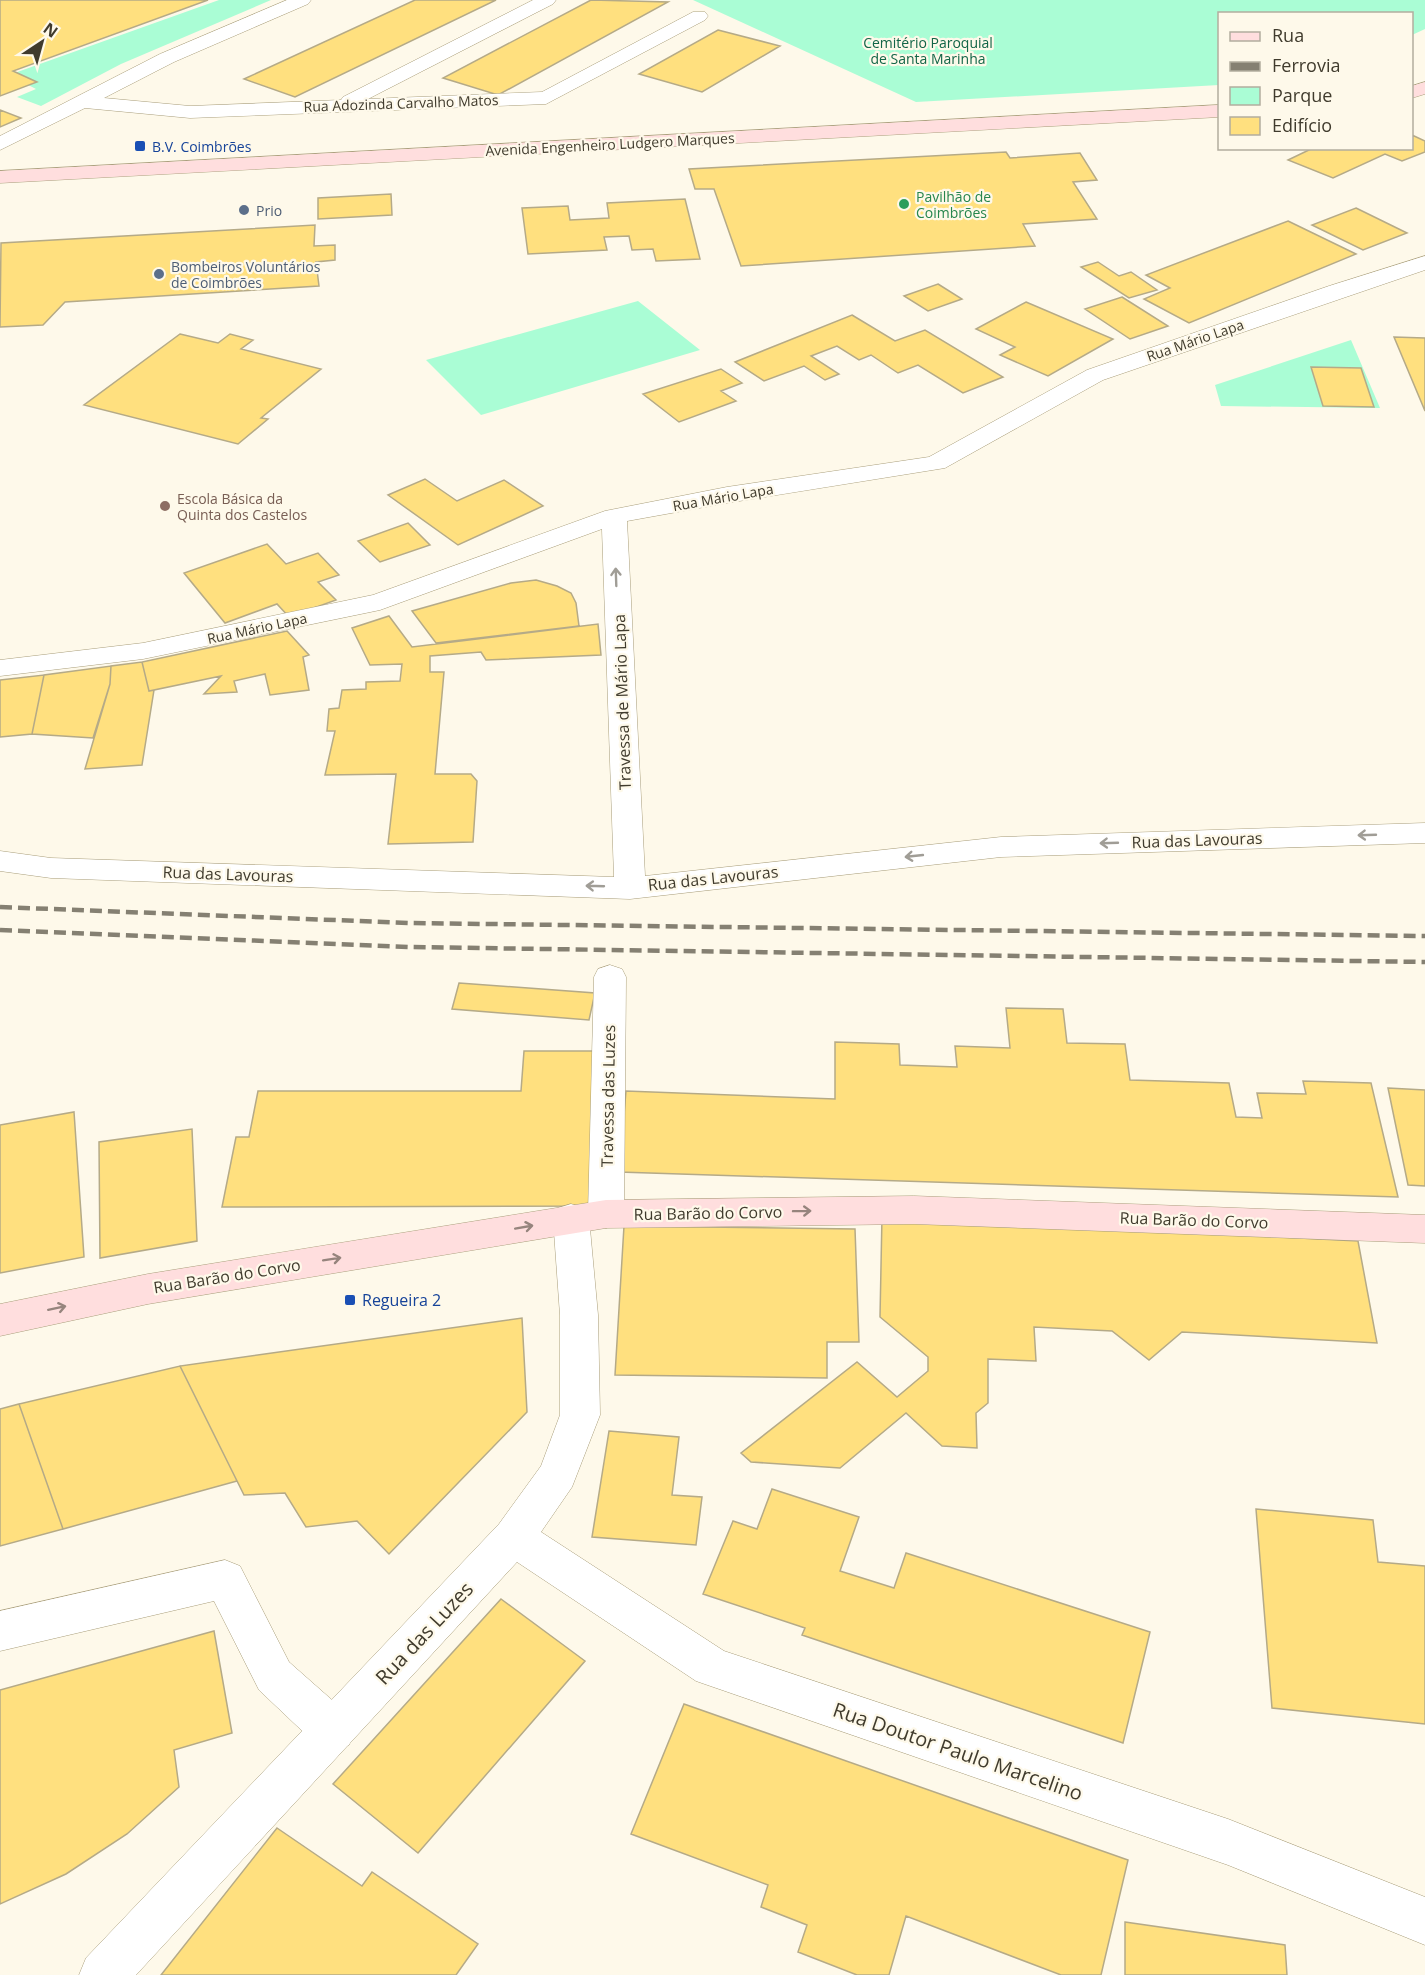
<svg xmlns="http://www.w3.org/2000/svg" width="1425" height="1975" font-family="'Open Sans',sans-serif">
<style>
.green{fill:#aafdd5}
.building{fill:#ffe07f;stroke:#b5aa87;stroke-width:1.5}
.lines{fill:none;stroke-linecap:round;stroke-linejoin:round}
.lane-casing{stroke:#a99e7b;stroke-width:1}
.street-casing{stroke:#a99e7b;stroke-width:1}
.secondary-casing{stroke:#a99e7b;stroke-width:1}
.lane{fill:#fff;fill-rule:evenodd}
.street{fill:#fff;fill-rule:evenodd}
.secondary{fill:#ffdede;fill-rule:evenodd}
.rail{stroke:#858072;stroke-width:4.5;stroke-dasharray:12 6;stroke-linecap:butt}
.oneway{stroke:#a09d96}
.oneway2{stroke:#96847d}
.transit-dot{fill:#1a4fb4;stroke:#fef9ea;stroke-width:2}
.leisure-dot{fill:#2e9e5b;stroke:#fef9ea;stroke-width:2}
.service-dot{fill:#5c6f8a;stroke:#fef9ea;stroke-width:2}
.education-dot{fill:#8d6e63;stroke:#fef9ea;stroke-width:2}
.labels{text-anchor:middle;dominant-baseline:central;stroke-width:4.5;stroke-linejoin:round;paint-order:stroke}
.far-park-label{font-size:14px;fill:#126547;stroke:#fef9ea}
.far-street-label{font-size:14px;fill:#403b2d;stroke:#fef9ea}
.far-transit-label{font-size:14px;fill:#164399;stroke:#fef9ea;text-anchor:start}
.far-leisure-label{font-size:14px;fill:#27864d;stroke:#fef9ea;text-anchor:start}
.far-service-label{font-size:14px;fill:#4e5e75;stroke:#fef9ea;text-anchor:start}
.far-education-label{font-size:14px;fill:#785e54;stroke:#fef9ea;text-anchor:start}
.street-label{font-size:16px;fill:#403b2d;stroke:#fef9ea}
.transit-label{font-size:16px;fill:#164399;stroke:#fef9ea;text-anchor:start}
.near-street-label{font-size:20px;fill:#403b2d;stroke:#fef9ea}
</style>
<rect width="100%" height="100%" fill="#fef9ea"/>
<path class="green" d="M219,0H271L121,64L41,106L17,97L36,89L9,75Z
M693,0H1425V29L1412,35V14H1220L1219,85L916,102Z
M638,301L700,350L481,415L426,360Z
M1351,340L1380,408L1221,406L1215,385Z"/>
<path class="building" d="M0,0H208L13,71L37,82L0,96Z
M415,0H496L295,97L244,79Z
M591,0L668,2L498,95L443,78Z
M718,30L780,46L702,92L639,74Z
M0,110L21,118L0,127Z
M1412,135L1425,141V152L1402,161L1385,154L1333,178L1288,160L1313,148H1412Z
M1006,152L1010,158L1080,153L1097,180L1073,182L1097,219L1023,224L1035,246L741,266L714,189H695L689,169Z
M391,194L392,215L318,219V198Z
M685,199L700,259L656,261L653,249L632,250L629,236L604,237L607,250L528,254L522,208L568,206L570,220L609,218L607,203Z
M1356,208L1407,233L1363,250L1312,225Z
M1288,221L1356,254L1189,323L1144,299L1170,288L1146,275Z
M315,225L314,246L335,245V260L316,262L319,286L65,302L43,325L0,327L1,243Z
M1098,262L1119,276L1131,272L1157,290L1129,298L1081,267Z
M938,284L962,299L928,311L904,296Z
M1122,297L1168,326L1130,339L1085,309Z
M1026,302L1113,339L1048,376L1000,355L1015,347L976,329Z
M852,315L895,341L925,330L1003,377L963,393L918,365L898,373L871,355L859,360L837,346L811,356L839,374L825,380L804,366L764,381L735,362Z
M180,334L218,343L230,334L253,340L241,349L321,369L261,418L268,419L238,444L84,405Z
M1394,337L1425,338V411Z
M1311,367L1361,368L1374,407L1323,406Z
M721,369L742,383L721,391L736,401L679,422L643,394Z
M425,479L457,501L504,480L543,506L458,545L388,495Z
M408,523L430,545L380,562L358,541Z
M267,544L286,564L318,553L339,575L318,582L336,600L289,617L277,604L225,623L184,573Z
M536,580L557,586L571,593L576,603L579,626L436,643L412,611L511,583Z
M389,616L412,647L598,624L601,655L486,660L481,652L430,656V672H444L435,774H471L477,781L473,842L388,844L396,774L325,775L335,731H327L329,709L339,708L342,690L366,689V682L400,681L402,664L370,665L352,628Z
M287,631L309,655L303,657L309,690L270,695L265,674L234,681L237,692L204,694L221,676L149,691L142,662Z
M142,662L149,691L154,690L142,765L85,769L110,684L111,666Z
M111,666L110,684L93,738L32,734L44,675Z
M44,675L32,734L0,737V680Z
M459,983L595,993L589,1020L452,1009Z
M1006,1008L1063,1009L1067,1043L1125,1044L1130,1080L1229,1083L1236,1117L1262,1118L1257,1093L1306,1094L1303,1081L1371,1083L1398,1197L619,1172L626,1091L835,1099V1042L899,1044L900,1065L957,1067L955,1046L1010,1048Z
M524,1051H598L592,1206L222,1207L236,1137H249L258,1091H521Z
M1388,1088L1425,1090V1186L1408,1185Z
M74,1112L84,1257L0,1273V1125Z
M192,1129L197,1241L100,1258L99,1142Z
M882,1216L1358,1241L1377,1343L1182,1332L1149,1360L1112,1331L1034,1327L1036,1361L988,1359V1403L976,1413L977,1448L942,1446L906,1413L840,1468L751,1462L741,1453L857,1362L897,1397L928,1371V1357L880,1317Z
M624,1226L855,1229L859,1342H827V1378L615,1375Z
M522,1318L527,1412L389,1554L357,1521L306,1527L285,1493L244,1495L180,1366Z
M180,1366L237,1481L63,1529L19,1404Z
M19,1404L63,1529L0,1546V1409Z
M609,1431L679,1437L672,1495L702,1497L696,1545L592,1537Z
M772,1489L859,1517L840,1571L894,1588L906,1553L1150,1632L1123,1743L802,1635L805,1628L703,1594L733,1521L757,1529Z
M1256,1509L1373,1520L1378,1562L1425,1566V1724L1272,1708Z
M501,1599L585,1661L418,1853L333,1784Z
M214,1631L232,1733L174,1750L179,1787L127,1834L66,1874L0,1904V1690Z
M684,1704L1128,1860L1101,1975H1061L906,1916L889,1975H857L798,1952L807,1925L761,1907L768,1885L631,1834Z
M277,1828L362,1886L372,1872L478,1944L456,1975H161Z
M1125,1922L1285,1945L1287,1975H1125Z"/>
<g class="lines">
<defs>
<path id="lane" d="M225,1560L240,1566L289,1662L349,1715L355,1730L349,1745L333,1751L317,1745L259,1690L214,1601L0,1651V1611Z"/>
<path id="street" d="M287,0H311L308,4L174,62L104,98L190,106L341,100L343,97L533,0H556L553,4L368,99L542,92L693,12H705L708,16L705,20L546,104L190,118L85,108L0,150V136L160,54Z
M1425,256V270L1103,380L945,468L727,503L627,521L645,876L1001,837L1425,823V843L1001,857L630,899L51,878L0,871V851L51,858L614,877L602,529L380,610L143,659L0,676V660L143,643L373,595L605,511L727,487L929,457L1087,370L1329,286Z
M610,965L622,969L626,977L624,1214L619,1224L606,1228L593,1224L588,1214L594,977L598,969Z
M571,1204L584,1208L589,1218L598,1315L600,1415L572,1487L541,1532L724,1651L1228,1819L1425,1897V1945L1228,1865L696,1681L517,1562L136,1975H79L86,1958L499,1524L541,1466L560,1415V1315L553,1218L558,1208Z"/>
<path id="secondary" d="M1425,82V94L1412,98V86Z
M1220,105V117L0,183V171Z
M914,1196L1425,1215V1243L914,1224L606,1228L148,1304L0,1336V1304L148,1274L606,1200Z"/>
</defs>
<use href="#lane" class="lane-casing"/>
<use href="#street" class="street-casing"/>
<use href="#secondary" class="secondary-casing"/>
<use href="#lane" class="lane"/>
<use href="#street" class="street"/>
<use href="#secondary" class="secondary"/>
<path class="rail" d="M0,907L410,923L1425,936
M0,930L410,947L1425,962"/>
</g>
<defs><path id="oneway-shaft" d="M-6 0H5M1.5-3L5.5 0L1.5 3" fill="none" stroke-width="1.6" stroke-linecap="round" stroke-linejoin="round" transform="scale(1.5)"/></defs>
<g class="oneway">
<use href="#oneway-shaft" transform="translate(616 577) rotate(-92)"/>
<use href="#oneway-shaft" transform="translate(1367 835) rotate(178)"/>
<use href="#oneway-shaft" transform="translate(1109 843) rotate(178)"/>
<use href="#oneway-shaft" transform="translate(914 856) rotate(174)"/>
<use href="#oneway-shaft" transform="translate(595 886) rotate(-178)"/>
</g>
<g class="oneway2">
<use href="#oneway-shaft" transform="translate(802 1211) rotate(-1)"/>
<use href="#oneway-shaft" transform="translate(524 1227) rotate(-10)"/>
<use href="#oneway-shaft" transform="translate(332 1259) rotate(-9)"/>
<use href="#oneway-shaft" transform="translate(57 1308) rotate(-12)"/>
</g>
<g class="transit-dot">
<rect x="134" y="140" width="12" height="12" rx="3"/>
<rect x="344" y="1294" width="12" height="12" rx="3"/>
</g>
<circle class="leisure-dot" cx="904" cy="204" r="6"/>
<g class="service-dot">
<circle cx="244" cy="210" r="6"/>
<circle cx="159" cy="274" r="6"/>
</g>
<circle class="education-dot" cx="165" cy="506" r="6"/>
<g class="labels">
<g class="far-park-label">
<text x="928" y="42">Cemitério Paroquial<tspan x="928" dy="16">de Santa Marinha</tspan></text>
</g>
<g class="far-street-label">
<text transform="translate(401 103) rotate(-2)">Rua Adozinda Carvalho Matos</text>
<text transform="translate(610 144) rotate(-3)">Avenida Engenheiro Ludgero Marques</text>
<text transform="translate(1195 340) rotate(-19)">Rua Mário Lapa</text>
<text transform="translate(723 497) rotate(-10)">Rua Mário Lapa</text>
<text transform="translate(257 628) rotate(-12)">Rua Mário Lapa</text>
</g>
<g class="far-transit-label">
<text x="152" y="146">B.V. Coimbrões</text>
</g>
<g class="far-leisure-label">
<text x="916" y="196">Pavilhão de<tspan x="916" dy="16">Coimbrões</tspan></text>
</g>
<g class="far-service-label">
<text x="256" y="210">Prio</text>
<text x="171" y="266">Bombeiros Voluntários<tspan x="171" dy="16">de Coimbrões</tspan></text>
</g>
<g class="far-education-label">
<text x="177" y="498">Escola Básica da<tspan x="177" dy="16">Quinta dos Castelos</tspan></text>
</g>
<g class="street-label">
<text transform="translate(622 702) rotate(-92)">Travessa de Mário Lapa</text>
<text transform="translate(1197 840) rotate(-2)">Rua das Lavouras</text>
<text transform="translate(228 874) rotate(2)">Rua das Lavouras</text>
<text transform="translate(713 878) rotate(-6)">Rua das Lavouras</text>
<text transform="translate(608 1096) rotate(-89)">Travessa das Luzes</text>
<text transform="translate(708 1213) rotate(-1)">Rua Barão do Corvo</text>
<text transform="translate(1194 1220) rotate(2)">Rua Barão do Corvo</text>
<text transform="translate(227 1276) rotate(-9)">Rua Barão do Corvo</text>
</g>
<g class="transit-label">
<text x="362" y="1300">Regueira 2</text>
</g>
<g class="near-street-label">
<text transform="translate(424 1633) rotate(-47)">Rua das Luzes</text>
<text transform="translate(958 1751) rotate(19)">Rua Doutor Paulo Marcelino</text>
</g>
</g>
<rect x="1218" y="12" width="195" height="138" fill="#fef9ea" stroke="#b2ad9e" stroke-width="1.5"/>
<rect x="1230" y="32" width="30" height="9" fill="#ffdede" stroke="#b2ad9e" stroke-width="1.5"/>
<text x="1272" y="42" font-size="18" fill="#403b2d">Rua</text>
<rect x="1230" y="62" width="30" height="9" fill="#858072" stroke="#b2ad9e" stroke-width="1.5"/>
<text x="1272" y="72" font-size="18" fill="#403b2d">Ferrovia</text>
<rect x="1230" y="87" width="30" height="18" fill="#aafdd5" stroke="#b2ad9e" stroke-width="1.5"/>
<text x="1272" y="102" font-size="18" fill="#403b2d">Parque</text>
<rect x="1230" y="117" width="30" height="18" fill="#ffe07f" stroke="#b2ad9e" stroke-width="1.5"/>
<text x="1272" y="132" font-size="18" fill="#403b2d">Edifício</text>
<g transform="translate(42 42) rotate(36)" stroke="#fef9ea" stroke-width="4.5" paint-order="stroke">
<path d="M0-4.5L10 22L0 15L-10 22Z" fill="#403b2d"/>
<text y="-9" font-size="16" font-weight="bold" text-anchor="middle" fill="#403b2d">N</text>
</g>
</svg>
